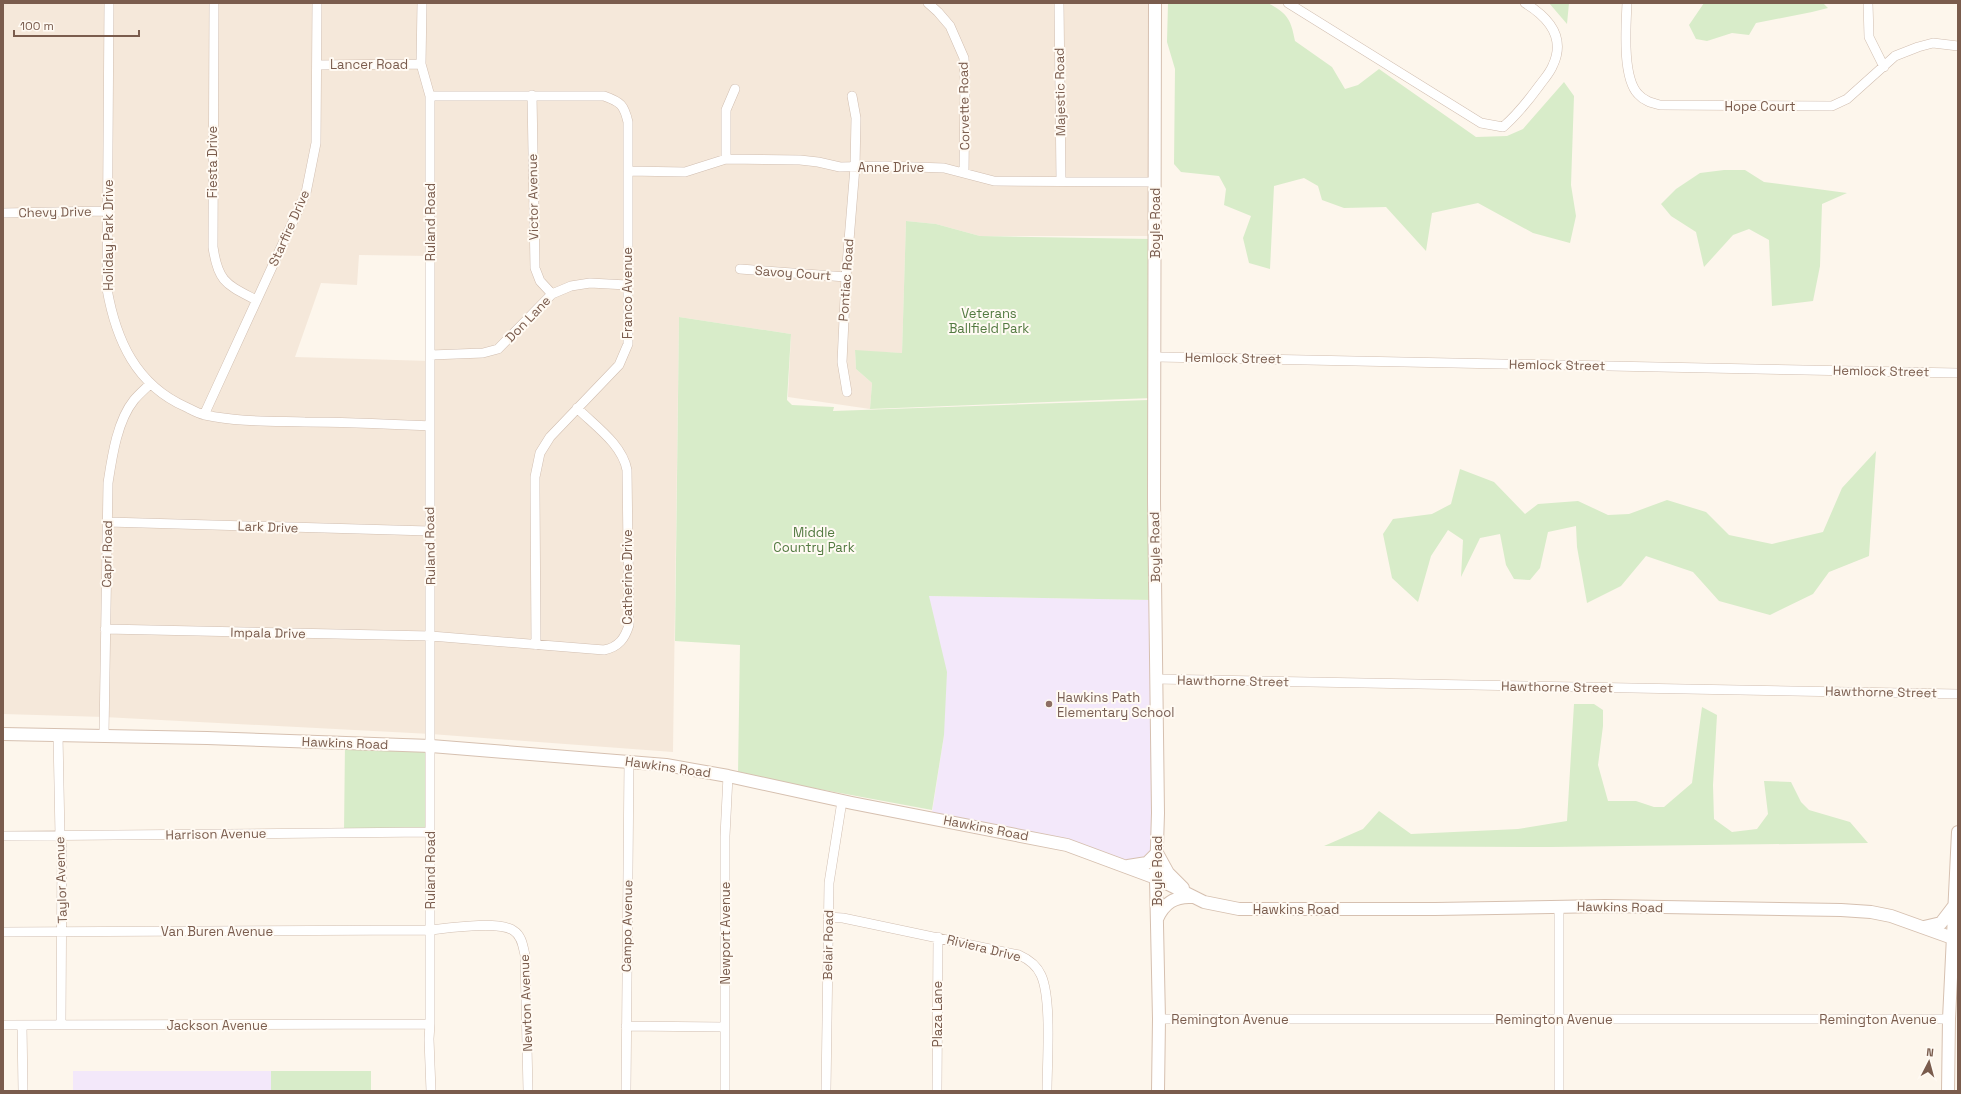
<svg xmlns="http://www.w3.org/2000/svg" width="1961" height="1094" font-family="'Space Grotesk',sans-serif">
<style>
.residential{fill:#f5e8da;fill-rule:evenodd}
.education{fill:#f3e8fa}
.green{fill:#d8ecc9}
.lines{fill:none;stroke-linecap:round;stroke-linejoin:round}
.street-casing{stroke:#d1beb0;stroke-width:10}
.secondary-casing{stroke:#d6c0b0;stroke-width:14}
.street{stroke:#fff;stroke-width:9}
.secondary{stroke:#fff;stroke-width:12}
.education-dot{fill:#8d6e63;stroke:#fffaf3;stroke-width:1.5}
.labels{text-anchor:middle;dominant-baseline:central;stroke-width:4;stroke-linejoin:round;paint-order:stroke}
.street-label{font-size:13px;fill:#7a5c4d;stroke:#fffaf3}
.park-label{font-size:13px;fill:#537a41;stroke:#fffaf3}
.education-label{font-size:13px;fill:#785e54;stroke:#fffaf3;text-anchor:start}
</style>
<rect width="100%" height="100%" fill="#fdf6ec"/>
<path class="residential" d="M3,3H1155V236H980L936,224L906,221L902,353L855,351L856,369L872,383L870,409L788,397L791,334L679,317L673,752L431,734L104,717L3,714ZM359,255L430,256V361L295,357L321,283L357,285Z"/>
<path class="education" d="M929,596L1153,600V873L932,813L944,735Z
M73,1071H371V1091H73Z"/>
<path class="green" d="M1168,3H1268C1288,14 1291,20 1295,41L1332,67L1345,89L1358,85L1379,69L1476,137L1507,136L1523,129L1564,82L1574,96L1571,185L1576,216L1570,243L1533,233L1478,203L1432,213L1426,251L1386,207L1344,208L1322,200L1318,186L1304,178L1274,186L1270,269L1249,263L1243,238L1251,216L1224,205L1226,189L1219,176L1181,172L1174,164L1175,69L1167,42Z
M1549,3H1569L1567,24Z
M1704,3H1823L1828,8L1812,12L1756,23L1749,35L1732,33L1707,41L1696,39L1689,25Z
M1724,170H1745L1764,182L1847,193L1822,204L1820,266L1813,301L1772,306L1769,240L1749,229L1733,235L1704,267L1696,232L1671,216L1661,204L1676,189L1700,173Z
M906,221L936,224L980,236L1151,239L1152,398L870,409L872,383L856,369L855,350L902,353Z
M679,317L791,334L787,400L792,405L834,407L833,411L1148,400L1153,600L929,596L947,672L944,735L932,810L738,774L740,645L675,641Z
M1876,451L1869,556L1829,572L1813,594L1770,615L1719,601L1693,572L1646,556L1621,586L1587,603L1577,547L1576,526L1548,532L1540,568L1530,580L1514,579L1506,565L1500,534L1480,538L1461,577L1463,540L1448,530L1431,556L1418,602L1392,578L1383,534L1393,519L1432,514L1451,504L1460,469L1494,482L1525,514L1538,504L1578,501L1608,515L1629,514L1667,500L1706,512L1729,535L1772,544L1823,532L1842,488Z
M1574,704H1594L1603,710V726L1598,765L1608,801H1636L1654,807H1664L1692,783L1702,707L1717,715L1713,785L1714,819L1732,832L1757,829L1768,814L1764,781L1791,782L1801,802L1809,810L1850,822L1868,843L1551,847L1324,846L1363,829L1379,811L1411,834L1518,829L1567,821Z
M345,743L431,746L430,832L344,833Z
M271,1071H371V1091H271Z"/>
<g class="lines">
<defs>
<path id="street" d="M109,3L107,289C116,340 136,385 186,407C192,410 199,414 205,415C238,422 272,421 305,422C347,422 388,424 430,426
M214,3L213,247C218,282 226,284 256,300
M422,3L421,64L430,96V1024L429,1039L431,1091
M928,3L938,12L950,26L964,58L965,83L964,173
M1059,3L1061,181
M1288,3L1481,123L1503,127C1518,114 1528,101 1539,86C1544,79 1550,73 1553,65C1566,37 1548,17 1525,3
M1627,3C1626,26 1622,77 1638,94C1644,101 1652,103 1660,105L1832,106L1847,99L1895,56L1918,47L1933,43L1958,46
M1868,3L1869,37L1884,67
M317,65L421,64
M532,95L535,268L540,281L552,294
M430,96H604C621,102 624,105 628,122V344L619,365L550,437L540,453L535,477V491L536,645
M726,159V110L735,89
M628,171L685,172L726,159L800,160L818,162L840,167L885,166L944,168L994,181L1155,182
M3,213L107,211
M740,269L846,277
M431,355L483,353L498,349L552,294L571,286L590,283L627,285
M1156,357L1958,373
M847,392L842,362L846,277L855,167L856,118L852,96
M204,415L306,193L316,143L317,3
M108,522L429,531
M105,629L431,636L604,650C619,647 625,638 629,625L627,470C622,444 595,426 577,408
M1156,679L1958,694
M58,735L60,836L62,848L61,1025
M104,735L108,483C112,457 117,421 134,400C139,394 145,389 150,384
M3,836L430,832
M1559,907V1091
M828,917L843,918L1019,955C1028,959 1037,966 1041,975C1052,999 1047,1062 1047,1091
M3,932L431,930C448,928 500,920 514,931C522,936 523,947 525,955L528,1091
M1159,1019H1949
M3,1025L430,1024
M22,1025L23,1091
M626,1026L725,1027
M626,1091L629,761
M725,1091V836L728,776
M826,1091L829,883L842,801
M937,1091L938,937"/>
<path id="secondary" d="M1155,3L1154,501L1158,813L1156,878L1159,1019L1158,1091
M3,734L207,738L431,746L666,765L728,776L852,803L1067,845L1156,878L1204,902L1239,909H1435L1605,906L1841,910L1871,912L1891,916L1958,940
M1128,866L1147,863L1157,853L1168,873L1183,888
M1157,919C1164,903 1175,896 1192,897
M1924,927L1941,923L1954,906
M1948,1091L1949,1019L1958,832"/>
</defs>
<use href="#street" class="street-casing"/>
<use href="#secondary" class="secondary-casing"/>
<use href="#street" class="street"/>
<use href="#secondary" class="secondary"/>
</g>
<circle class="education-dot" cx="1049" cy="704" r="4"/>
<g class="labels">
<g class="street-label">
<text x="369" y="64">Lancer Road</text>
<text transform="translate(1060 92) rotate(-91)">Majestic Road</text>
<text transform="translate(964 106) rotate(-91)">Corvette Road</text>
<text x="1760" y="106">Hope Court</text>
<text transform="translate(212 162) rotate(-90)">Fiesta Drive</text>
<text x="891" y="167">Anne Drive</text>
<text transform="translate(533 197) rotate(-91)">Victor Avenue</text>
<text transform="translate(55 212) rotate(-1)">Chevy Drive</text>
<text transform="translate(430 222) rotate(-90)">Ruland Road</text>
<text transform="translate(1155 223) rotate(-90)">Boyle Road</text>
<text transform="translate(289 228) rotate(-66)">Starfire Drive</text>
<text transform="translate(108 235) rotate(-90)">Holiday Park Drive</text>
<text transform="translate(793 273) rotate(4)">Savoy Court</text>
<text transform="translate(846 280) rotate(-86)">Pontiac Road</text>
<text transform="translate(627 293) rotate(-90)">Franco Avenue</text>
<text transform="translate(528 319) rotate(-46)">Don Lane</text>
<text transform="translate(1233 358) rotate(1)">Hemlock Street</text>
<text transform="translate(1557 365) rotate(1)">Hemlock Street</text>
<text transform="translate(1881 371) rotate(1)">Hemlock Street</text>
<text transform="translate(268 527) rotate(2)">Lark Drive</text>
<text transform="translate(430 546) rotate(-91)">Ruland Road</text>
<text transform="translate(1155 547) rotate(-91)">Boyle Road</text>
<text transform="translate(107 554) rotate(-89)">Capri Road</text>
<text transform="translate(627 577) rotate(-90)">Catherine Drive</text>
<text transform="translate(268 633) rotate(1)">Impala Drive</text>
<text transform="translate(1233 681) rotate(1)">Hawthorne Street</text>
<text transform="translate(1557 687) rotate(1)">Hawthorne Street</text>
<text transform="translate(1881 692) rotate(1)">Hawthorne Street</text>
<text transform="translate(345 743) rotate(2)">Hawkins Road</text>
<text transform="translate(668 767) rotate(8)">Hawkins Road</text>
<text transform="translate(986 828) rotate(11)">Hawkins Road</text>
<text transform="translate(216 834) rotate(-1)">Harrison Avenue</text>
<text transform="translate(430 870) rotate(-90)">Ruland Road</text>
<text transform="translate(1157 871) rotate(-90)">Boyle Road</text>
<text transform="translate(61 880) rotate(-92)">Taylor Avenue</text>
<text transform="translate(1620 907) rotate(1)">Hawkins Road</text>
<text x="1296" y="909">Hawkins Road</text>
<text transform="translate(627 926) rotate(-89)">Campo Avenue</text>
<text x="217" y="931">Van Buren Avenue</text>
<text transform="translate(725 933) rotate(-90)">Newport Avenue</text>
<text transform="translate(828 945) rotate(-89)">Belair Road</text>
<text transform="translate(984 948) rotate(14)">Riviera Drive</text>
<text transform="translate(526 1003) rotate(-92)">Newton Avenue</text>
<text transform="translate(937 1014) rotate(-90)">Plaza Lane</text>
<text x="1230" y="1019">Remington Avenue</text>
<text x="1554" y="1019">Remington Avenue</text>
<text x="1878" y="1019">Remington Avenue</text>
<text x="217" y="1025">Jackson Avenue</text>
</g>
<g class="park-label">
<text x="989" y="313">Veterans<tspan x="989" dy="15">Ballfield Park</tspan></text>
<text x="814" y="532">Middle<tspan x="814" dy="15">Country Park</tspan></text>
</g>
<g class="education-label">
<text x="1057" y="697">Hawkins Path<tspan x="1057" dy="15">Elementary School</tspan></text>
</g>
</g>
<rect width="1961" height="1094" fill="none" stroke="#7a5c4d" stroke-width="8"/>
<g transform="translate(1929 1062) rotate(6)" stroke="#fffaf3" stroke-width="3" paint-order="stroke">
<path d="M0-3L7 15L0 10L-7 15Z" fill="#7a5c4d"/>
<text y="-6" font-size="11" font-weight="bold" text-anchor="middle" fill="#7a5c4d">N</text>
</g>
<path d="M14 30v6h125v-6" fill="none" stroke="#7a5c4d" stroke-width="2"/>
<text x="20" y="30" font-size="12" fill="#7a5c4d" stroke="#fffaf3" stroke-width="3" paint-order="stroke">100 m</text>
</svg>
